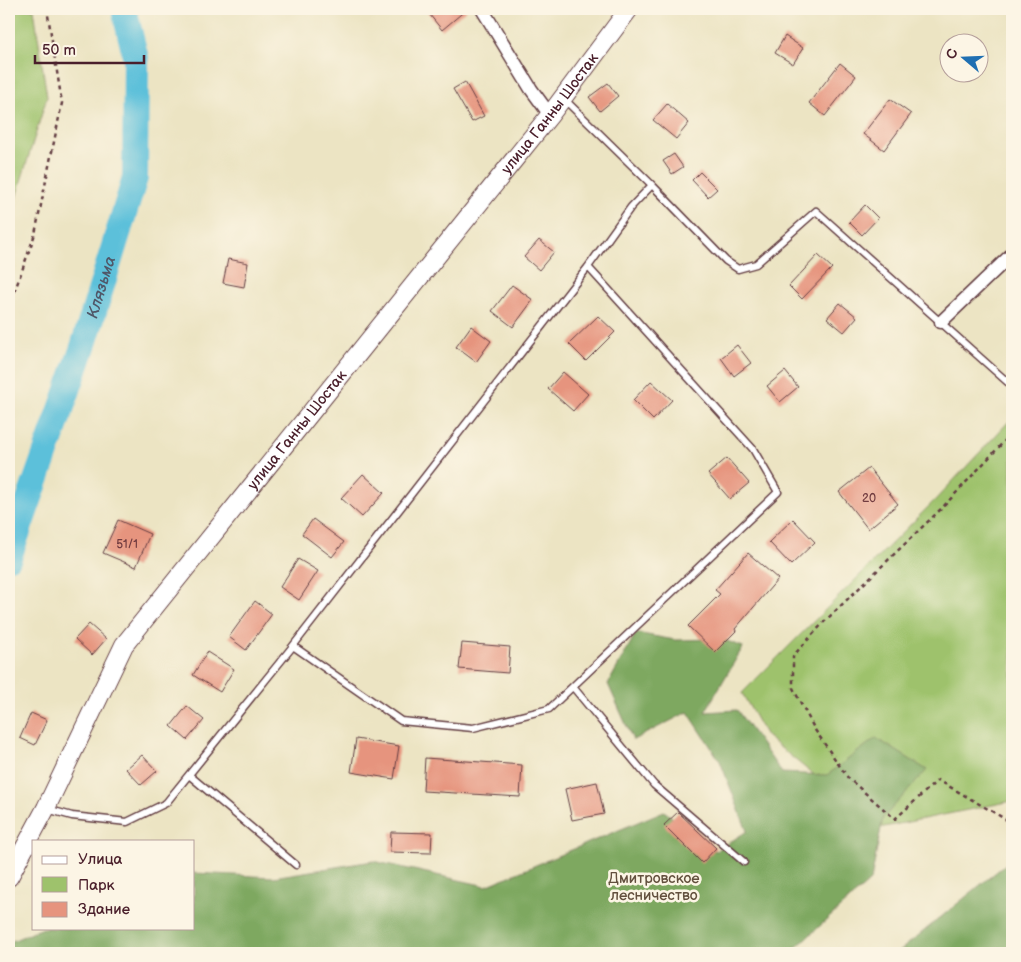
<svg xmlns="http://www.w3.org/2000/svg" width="1021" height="962" font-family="'Balsamiq Sans',sans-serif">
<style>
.green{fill:#9ec26c;stroke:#74704c}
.forest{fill:#7ea860;stroke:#646446}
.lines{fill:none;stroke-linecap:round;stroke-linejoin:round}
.river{stroke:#5cc0da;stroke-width:26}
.building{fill:#e6947e}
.lane-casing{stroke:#623d42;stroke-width:9}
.street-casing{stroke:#623d42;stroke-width:15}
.secondary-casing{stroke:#623d42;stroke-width:20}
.path{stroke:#623d42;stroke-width:2.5;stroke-dasharray:4 4;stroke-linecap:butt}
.lane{stroke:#fff;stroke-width:6}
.street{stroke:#fff;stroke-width:12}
.secondary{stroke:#fff;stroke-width:18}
.labels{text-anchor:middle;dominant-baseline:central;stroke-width:5;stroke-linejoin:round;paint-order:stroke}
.number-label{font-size:12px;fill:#713c40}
.street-label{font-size:15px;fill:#4a1f2b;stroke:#fcf5e5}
.park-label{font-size:15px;fill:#63503e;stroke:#fcf5e5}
.water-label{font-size:16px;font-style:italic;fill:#505768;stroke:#fcf5e5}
</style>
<rect width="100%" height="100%" fill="#fcf5e5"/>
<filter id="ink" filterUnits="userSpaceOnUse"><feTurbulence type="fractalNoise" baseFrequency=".02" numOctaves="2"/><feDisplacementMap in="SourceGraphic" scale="10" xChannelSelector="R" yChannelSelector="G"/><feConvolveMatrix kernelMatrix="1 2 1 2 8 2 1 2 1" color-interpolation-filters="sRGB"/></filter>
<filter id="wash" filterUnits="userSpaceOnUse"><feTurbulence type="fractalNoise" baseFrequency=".0096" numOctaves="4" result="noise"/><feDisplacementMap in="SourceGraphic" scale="20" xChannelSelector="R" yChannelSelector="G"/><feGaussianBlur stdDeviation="1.12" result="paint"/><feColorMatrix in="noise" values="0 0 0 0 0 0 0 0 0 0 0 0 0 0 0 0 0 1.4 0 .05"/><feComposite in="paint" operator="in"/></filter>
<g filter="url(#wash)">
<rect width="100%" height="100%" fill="#ece4c3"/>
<path class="green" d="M9,9H34L47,97L9,220Z
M1012,418V801L879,828L766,736L742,693L937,498Z"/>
<path class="forest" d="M636,633L675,640L722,639L743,647L705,712L737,710L782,773L827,775L876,738L927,770L883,818L871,880L790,953H9V945L12,941L43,928H194V873L273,877L373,861L486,886L664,811L716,851L747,831L720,761L688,712L633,740L608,684Z
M1012,859V953H897Z"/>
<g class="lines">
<path class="river" id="s1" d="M9,557L83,347L135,178L136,59L124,9"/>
</g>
<g id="blocks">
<path class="building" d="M425,9H467L442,30Z
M785,36L803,48L793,64L775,53Z
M840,63L856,76L825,116L809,103Z
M465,82L484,116L472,122L453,89Z
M608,83L618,96L600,111L589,97Z
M890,99L911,114L884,150L863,134Z
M667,104L689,123L676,139L653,120Z
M674,154L683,167L672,174L663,161Z
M700,172L717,189L708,197L692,180Z
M865,205L878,218L862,235L849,222Z
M539,240L554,252L539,270L524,257Z
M818,255L832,268L802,299L789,286Z
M228,259L248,263L244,287L223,283Z
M512,285L533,300L513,327L492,311Z
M840,303L857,317L844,332L827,318Z
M598,316L615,332L586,361L569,344Z
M471,326L491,341L476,362L456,347Z
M737,345L751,363L734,376L721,358Z
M785,371L798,387L780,402L767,386Z
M563,372L588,394L573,411L548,389Z
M651,381L672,400L653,420L633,400Z
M727,458L749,483L730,499L708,474Z
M869,468L898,504L868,529L839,492Z
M363,474L384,493L362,517L341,498Z
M313,519L344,542L332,557L302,534Z
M793,519L815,542L791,565L769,542Z
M118,520L150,534L136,567L103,553Z
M748,553L778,579L735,629L736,631L715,652L688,626L720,594L715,590Z
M298,559L318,571L299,600L280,587Z
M255,601L272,614L246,650L229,637Z
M89,624L106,639L92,655L75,639Z
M462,643L510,647L508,673L459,669Z
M207,652L234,669L220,692L193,675Z
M187,706L204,720L187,740L171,726Z
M31,713L47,720L35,745L20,738Z
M356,739L399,746L394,779L351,772Z
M142,755L157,771L141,785L126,769Z
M425,758L522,765L520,797L423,791Z
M597,782L604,814L572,820L565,789Z
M678,812L716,848L702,863L664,825Z
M391,832L432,833L431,853L390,852Z"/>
</g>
</g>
<g filter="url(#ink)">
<use href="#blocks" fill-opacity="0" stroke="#623d42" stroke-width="1"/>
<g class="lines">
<defs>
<path id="lane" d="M564,99L652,185L726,261L738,269L756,264L816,211L1012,386
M293,646L401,721L473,728L549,709L778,492L753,449L588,267
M573,687L654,785L744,862
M189,775L296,865
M47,809L72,816L127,822L166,803L293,646L588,267L631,207L652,185"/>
<path id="street" d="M482,9L531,89L550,115
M941,322L1012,254"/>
<g id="secondary">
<path id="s2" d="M9,877L46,808L124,645L550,115L629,9"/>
</g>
</defs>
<use href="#lane" class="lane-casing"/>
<use href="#street" class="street-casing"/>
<use href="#secondary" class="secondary-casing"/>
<path class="path" d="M9,307L35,234L62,103L47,9
M1012,433L942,508L825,621L793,656V688L815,730L848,778L895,819L938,780L1012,823"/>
<use href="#lane" class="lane"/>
<use href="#street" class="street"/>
<use href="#secondary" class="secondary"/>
</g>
</g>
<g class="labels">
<g class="number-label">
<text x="869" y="498">20</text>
<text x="127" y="544">51/1</text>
</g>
<g class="street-label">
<text stroke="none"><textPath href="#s2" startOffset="940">улица Ганны Шостак</textPath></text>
<text stroke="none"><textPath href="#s2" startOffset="535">улица Ганны Шостак</textPath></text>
</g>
<g class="park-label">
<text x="654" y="878">Дмитровское<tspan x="654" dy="17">лесничество</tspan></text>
</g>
<g class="water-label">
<text stroke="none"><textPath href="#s1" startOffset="285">Клязьма</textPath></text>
</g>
</g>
<rect width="1021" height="962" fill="none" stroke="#fcf5e5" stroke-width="30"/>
<rect x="32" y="840" width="162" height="90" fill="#fcf5e5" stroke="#b59f9b"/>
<rect x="42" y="856" width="25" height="8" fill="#ffffff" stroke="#b59f9b"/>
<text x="78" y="864" font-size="15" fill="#4a1f2b">Улица</text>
<rect x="42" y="877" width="25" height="15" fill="#9ec26c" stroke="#b59f9b"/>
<text x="78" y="890" font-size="15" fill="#4a1f2b">Парк</text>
<rect x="42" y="902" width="25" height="15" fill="#e6947e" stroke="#b59f9b"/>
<text x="78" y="914" font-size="15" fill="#4a1f2b">Здание</text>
<g transform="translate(964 58) rotate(289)"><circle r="24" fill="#fcf5e5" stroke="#b59f9b"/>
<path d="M0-4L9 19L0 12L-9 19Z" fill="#1f6fb2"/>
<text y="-8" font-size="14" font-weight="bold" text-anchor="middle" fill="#4a1f2b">С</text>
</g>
<path d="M35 55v8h109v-8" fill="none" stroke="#4a1f2b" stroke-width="2.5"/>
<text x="42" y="55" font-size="15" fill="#4a1f2b" stroke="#fcf5e5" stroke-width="4" paint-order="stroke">50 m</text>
</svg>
